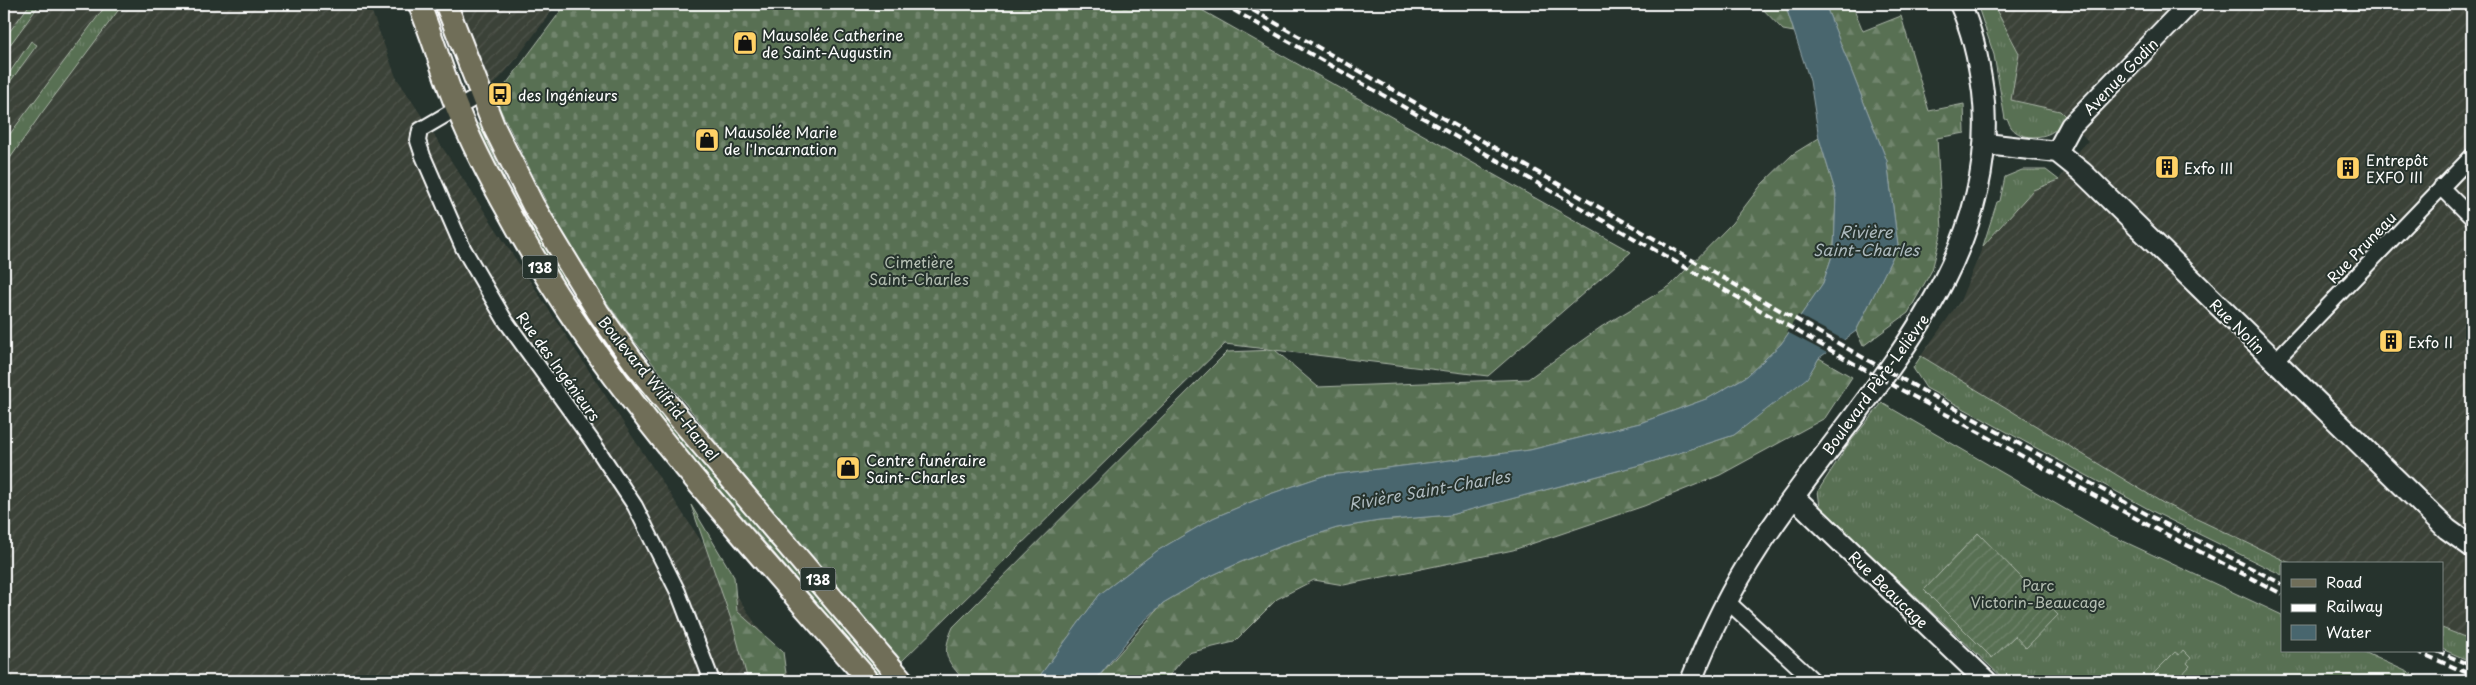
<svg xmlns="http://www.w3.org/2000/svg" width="2476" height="685" font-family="'Playpen Sans',sans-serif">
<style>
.industrial{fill:url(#industrial-furrows)}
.grass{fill:url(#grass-tufts);stroke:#acb7a9}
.forest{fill:url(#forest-firs);stroke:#acb7a9}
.cemetery{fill:url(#cemetery-stones);stroke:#acb7a9}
.garden{fill:url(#garden-furrows);stroke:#acb7a9}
.pitch{fill:#586f53;stroke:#acb7a9}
.water{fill:#48666e;stroke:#91a3a8}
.pier{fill:#26332d}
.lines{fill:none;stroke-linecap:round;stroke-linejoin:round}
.street-casing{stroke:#fff;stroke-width:18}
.secondary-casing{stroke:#fff;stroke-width:24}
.primary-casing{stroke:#fff;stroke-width:25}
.street{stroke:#26332d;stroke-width:14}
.secondary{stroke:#26332d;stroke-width:20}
.primary{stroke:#706e59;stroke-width:21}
.rail{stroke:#fff;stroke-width:4;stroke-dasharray:8 4;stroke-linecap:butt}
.labels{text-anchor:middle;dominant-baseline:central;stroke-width:4;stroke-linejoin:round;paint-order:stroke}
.shield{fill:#26332d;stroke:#bec2c0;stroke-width:1}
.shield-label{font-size:14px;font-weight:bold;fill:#fff}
.poi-label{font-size:15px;fill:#fff;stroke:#26332d;text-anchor:start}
.street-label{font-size:15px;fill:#fff;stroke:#26332d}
.park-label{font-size:15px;fill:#b4beb2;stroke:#26332d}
.water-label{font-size:16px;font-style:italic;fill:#adbabe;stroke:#26332d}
</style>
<defs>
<pattern id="industrial-furrows" width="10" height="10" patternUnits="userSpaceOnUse" patternTransform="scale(1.25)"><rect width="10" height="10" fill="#3b4238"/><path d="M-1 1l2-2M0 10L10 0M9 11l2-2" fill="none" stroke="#4f554c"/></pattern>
<pattern id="grass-tufts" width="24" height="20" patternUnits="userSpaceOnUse" patternTransform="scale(1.25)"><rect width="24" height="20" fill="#586f53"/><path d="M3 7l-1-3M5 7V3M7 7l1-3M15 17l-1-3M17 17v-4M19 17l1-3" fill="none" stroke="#71856d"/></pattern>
<pattern id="forest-firs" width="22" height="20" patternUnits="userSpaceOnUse" patternTransform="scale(1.25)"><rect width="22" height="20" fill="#586f53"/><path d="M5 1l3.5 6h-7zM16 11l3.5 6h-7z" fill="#71856d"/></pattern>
<pattern id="cemetery-stones" width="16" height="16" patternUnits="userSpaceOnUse" patternTransform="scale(1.25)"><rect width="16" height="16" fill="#586f53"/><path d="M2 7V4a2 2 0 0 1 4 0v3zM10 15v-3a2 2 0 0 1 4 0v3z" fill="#71856d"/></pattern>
<pattern id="garden-furrows" width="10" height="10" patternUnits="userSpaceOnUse" patternTransform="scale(1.25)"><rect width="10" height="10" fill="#586f53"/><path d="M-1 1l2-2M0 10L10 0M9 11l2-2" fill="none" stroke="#71856d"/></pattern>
</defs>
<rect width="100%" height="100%" fill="#26332d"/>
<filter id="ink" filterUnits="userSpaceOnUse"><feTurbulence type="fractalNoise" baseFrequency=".02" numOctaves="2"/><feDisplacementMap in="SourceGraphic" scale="10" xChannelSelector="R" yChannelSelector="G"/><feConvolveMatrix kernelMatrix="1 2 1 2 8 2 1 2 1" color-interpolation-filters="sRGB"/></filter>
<g filter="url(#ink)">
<path class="industrial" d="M4,4H369L396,77L793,681H4Z
M446,4H557L513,63L500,78L480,95Z
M1993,4H2472V640L2442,628V564H2292L2163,503L1921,356L1960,301L1983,246L2033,190L2059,180L2076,154L2088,141L2060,111L2010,100L2019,53Z"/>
<path class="grass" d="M30,4H40L4,53V39Z
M107,4H123L41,114L4,167V142Z
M1977,4H1993L2019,53L2011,100L2060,111L2067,118C2061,123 2056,131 2048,134C2033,140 2012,137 2008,120L2005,119L1994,55Z
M31,41L37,45L4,90V81Z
M477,124H479L508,186L555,257L572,286L561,281L512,201Z
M2022,170H2046L2059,180L2033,190L1983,246L1997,202L2000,201L2005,177Z
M596,322L882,669L878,673L652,412L595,335L590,323Z
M1921,356L2163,503L2292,564H2282V575L2154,512L1926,388L1913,368Z
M1882,403L2108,534L2282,615V651H2362L2427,681H2006L1820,507L1818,491L1847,446Z
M2442,628L2472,640V662L2442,649Z"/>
<path class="forest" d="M1758,4H1785L1794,32L1783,30Z
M1825,4H1852L1863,31L1901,16L1929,111L1964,104L1965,133L1937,138L1942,231L1932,270L1908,313L1863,346L1856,331L1898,246L1887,161Z
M1819,138L1836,194L1834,250L1823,283L1781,344L1747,376L1709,398L1640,423L1530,450L1323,476L1270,494L1213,518L1157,551L1100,594L1036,681H965C946,660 941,655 953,627L1227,352L1275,350L1318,387L1528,379L1601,327L1670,286L1732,223L1762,184L1793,154Z
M1819,358L1852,377L1825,418L1720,475L1644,506L1513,550L1344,585L1314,580L1277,599L1234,642L1188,653L1165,681H1095L1163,603L1202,580L1241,562L1289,543L1337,528L1379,521L1450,515L1651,462L1734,435L1809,374Z
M691,505L734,577L737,611L783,652L787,681H748L733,625Z"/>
<path class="cemetery" d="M566,4H1191L1631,252L1488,376L1225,344L902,661L816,565L633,339L571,252L495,99Z"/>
<path class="garden" d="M1978,533L2058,615L2026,648L2015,636L1992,658L1924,590Z"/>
<path class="pitch" d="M2183,650L2191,658L2187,663L2190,666L2176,681H2146L2175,652L2179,655Z"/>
<path class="water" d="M1785,4H1825L1887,161L1898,246L1856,331L1819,358L1807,378L1734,435L1651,462L1450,515L1379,521L1337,528L1289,543L1241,562L1202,580L1163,603L1139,626L1095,681H1036L1100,594L1157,551L1213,518L1270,494L1323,476L1530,450L1640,423L1709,398L1747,376L1781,344L1823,283L1834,250L1836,194L1819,138L1810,81Z"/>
<path class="pier" d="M1798,315L1846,341L1829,354L1787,332Z"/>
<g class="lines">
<defs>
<path id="street" d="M480,95L420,130L418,141L423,156L463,248L505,320L592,441L635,506L678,592L712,681
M2441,187L2472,218
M2274,362L2472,156
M1727,601L1814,681"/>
<path id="secondary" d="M1986,144L2057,152L2082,172L2447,529L2472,547
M2057,152L2071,126L2189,4
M1794,497L1986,681
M1691,681C1709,635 1731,589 1758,548C1847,408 2004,274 1983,92C1979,62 1973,32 1960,4"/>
<path id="primary" d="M419,4C433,38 443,74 457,108C472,145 491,181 510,215C604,388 741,533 869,681
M446,4L494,127L533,205L598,312L635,364L679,418L903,681"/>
</defs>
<use href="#street" class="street-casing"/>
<use href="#secondary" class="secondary-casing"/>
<use href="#primary" class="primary-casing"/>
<use href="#street" class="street"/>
<use href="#secondary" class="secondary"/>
<use href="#primary" class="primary"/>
<path class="rail" d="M1223,4L1867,371L2148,525L2282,594
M1242,4L1871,362L2152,517L2282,584
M2416,651L2472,675
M2437,651L2472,666"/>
</g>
</g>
<defs>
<symbol id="shop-square" viewBox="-11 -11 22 22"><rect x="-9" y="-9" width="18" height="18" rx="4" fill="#ffd166" stroke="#26332d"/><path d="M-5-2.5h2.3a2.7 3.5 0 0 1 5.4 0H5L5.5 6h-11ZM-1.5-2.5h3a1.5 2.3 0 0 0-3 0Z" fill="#111"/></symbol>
<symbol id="bus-square" viewBox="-11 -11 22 22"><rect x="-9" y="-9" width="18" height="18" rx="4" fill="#ffd166" stroke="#26332d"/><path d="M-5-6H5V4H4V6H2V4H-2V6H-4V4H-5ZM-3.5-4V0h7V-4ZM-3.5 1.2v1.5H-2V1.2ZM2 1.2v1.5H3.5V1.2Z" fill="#111"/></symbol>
<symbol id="building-square" viewBox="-11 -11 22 22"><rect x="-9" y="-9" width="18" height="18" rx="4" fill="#ffd166" stroke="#26332d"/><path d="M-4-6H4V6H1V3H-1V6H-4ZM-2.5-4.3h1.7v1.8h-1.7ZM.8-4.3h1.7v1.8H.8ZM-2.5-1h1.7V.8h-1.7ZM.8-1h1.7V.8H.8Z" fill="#111"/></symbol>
</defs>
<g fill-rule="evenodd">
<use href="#shop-square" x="731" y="29" width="28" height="28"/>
<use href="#bus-square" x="486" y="80" width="28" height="28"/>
<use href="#shop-square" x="693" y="126" width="28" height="28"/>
<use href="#building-square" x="2153" y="153" width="28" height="28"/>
<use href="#building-square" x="2334" y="154" width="28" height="28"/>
<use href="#building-square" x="2377" y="327" width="28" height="28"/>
<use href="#shop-square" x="834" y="454" width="28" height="28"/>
</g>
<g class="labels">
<g class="shield">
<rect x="522.5" y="255.5" width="35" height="23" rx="4"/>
<rect x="800.5" y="567.5" width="35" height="23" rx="4"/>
</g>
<g class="shield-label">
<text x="540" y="267">138</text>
<text x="818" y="579">138</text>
</g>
<g class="poi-label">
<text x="762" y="34">Mausolée Catherine<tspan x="762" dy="17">de Saint-Augustin</tspan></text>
<text x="518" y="94">des Ingénieurs</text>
<text x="724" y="131">Mausolée Marie<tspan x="724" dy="17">de l'Incarnation</tspan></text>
<text x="2366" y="159">Entrepôt<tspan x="2366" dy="17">EXFO III</tspan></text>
<text x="2184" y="167">Exfo III</text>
<text x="2408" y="341">Exfo II</text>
<text x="866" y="459">Centre funéraire<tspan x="866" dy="17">Saint-Charles</tspan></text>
</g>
<g class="street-label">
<text transform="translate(2120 76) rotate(-46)">Avenue Godin</text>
<text transform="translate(2361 247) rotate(-46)">Rue Pruneau</text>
<text transform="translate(2238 326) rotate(45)">Rue Nolin</text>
<text transform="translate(559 366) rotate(54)">Rue des Ingénieurs</text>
<text transform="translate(1875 384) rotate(-54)">Boulevard Père-Lelièvre</text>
<text transform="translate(659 388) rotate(51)">Boulevard Wilfrid-Hamel</text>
<text transform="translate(1889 589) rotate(44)">Rue Beaucage</text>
</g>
<g class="park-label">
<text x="919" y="261">Cimetière<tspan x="919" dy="17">Saint-Charles</tspan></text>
<text x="2038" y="584">Parc<tspan x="2038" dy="17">Victorin-Beaucage</tspan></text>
</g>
<g class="water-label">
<text x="1866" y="231">Rivière<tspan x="1866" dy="18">Saint-Charles</tspan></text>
<text transform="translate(1429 489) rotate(-10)">Rivière Saint-Charles</text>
</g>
</g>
<rect width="2476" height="685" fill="none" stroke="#26332d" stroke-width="20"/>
<rect x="10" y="10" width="2456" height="665" fill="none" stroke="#fff" stroke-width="2" filter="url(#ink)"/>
<rect x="2281" y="562" width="162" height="90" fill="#26332d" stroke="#7d8581"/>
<rect x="2291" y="579" width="25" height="8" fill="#706e59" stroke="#7d8581"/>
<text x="2326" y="588" font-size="15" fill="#ffffff">Road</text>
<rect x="2291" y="604" width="25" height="8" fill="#ffffff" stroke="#7d8581"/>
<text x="2326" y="612" font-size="15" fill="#ffffff">Railway</text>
<rect x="2291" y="625" width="25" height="15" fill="#48666e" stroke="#7d8581"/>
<text x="2326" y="638" font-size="15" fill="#ffffff">Water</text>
</svg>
